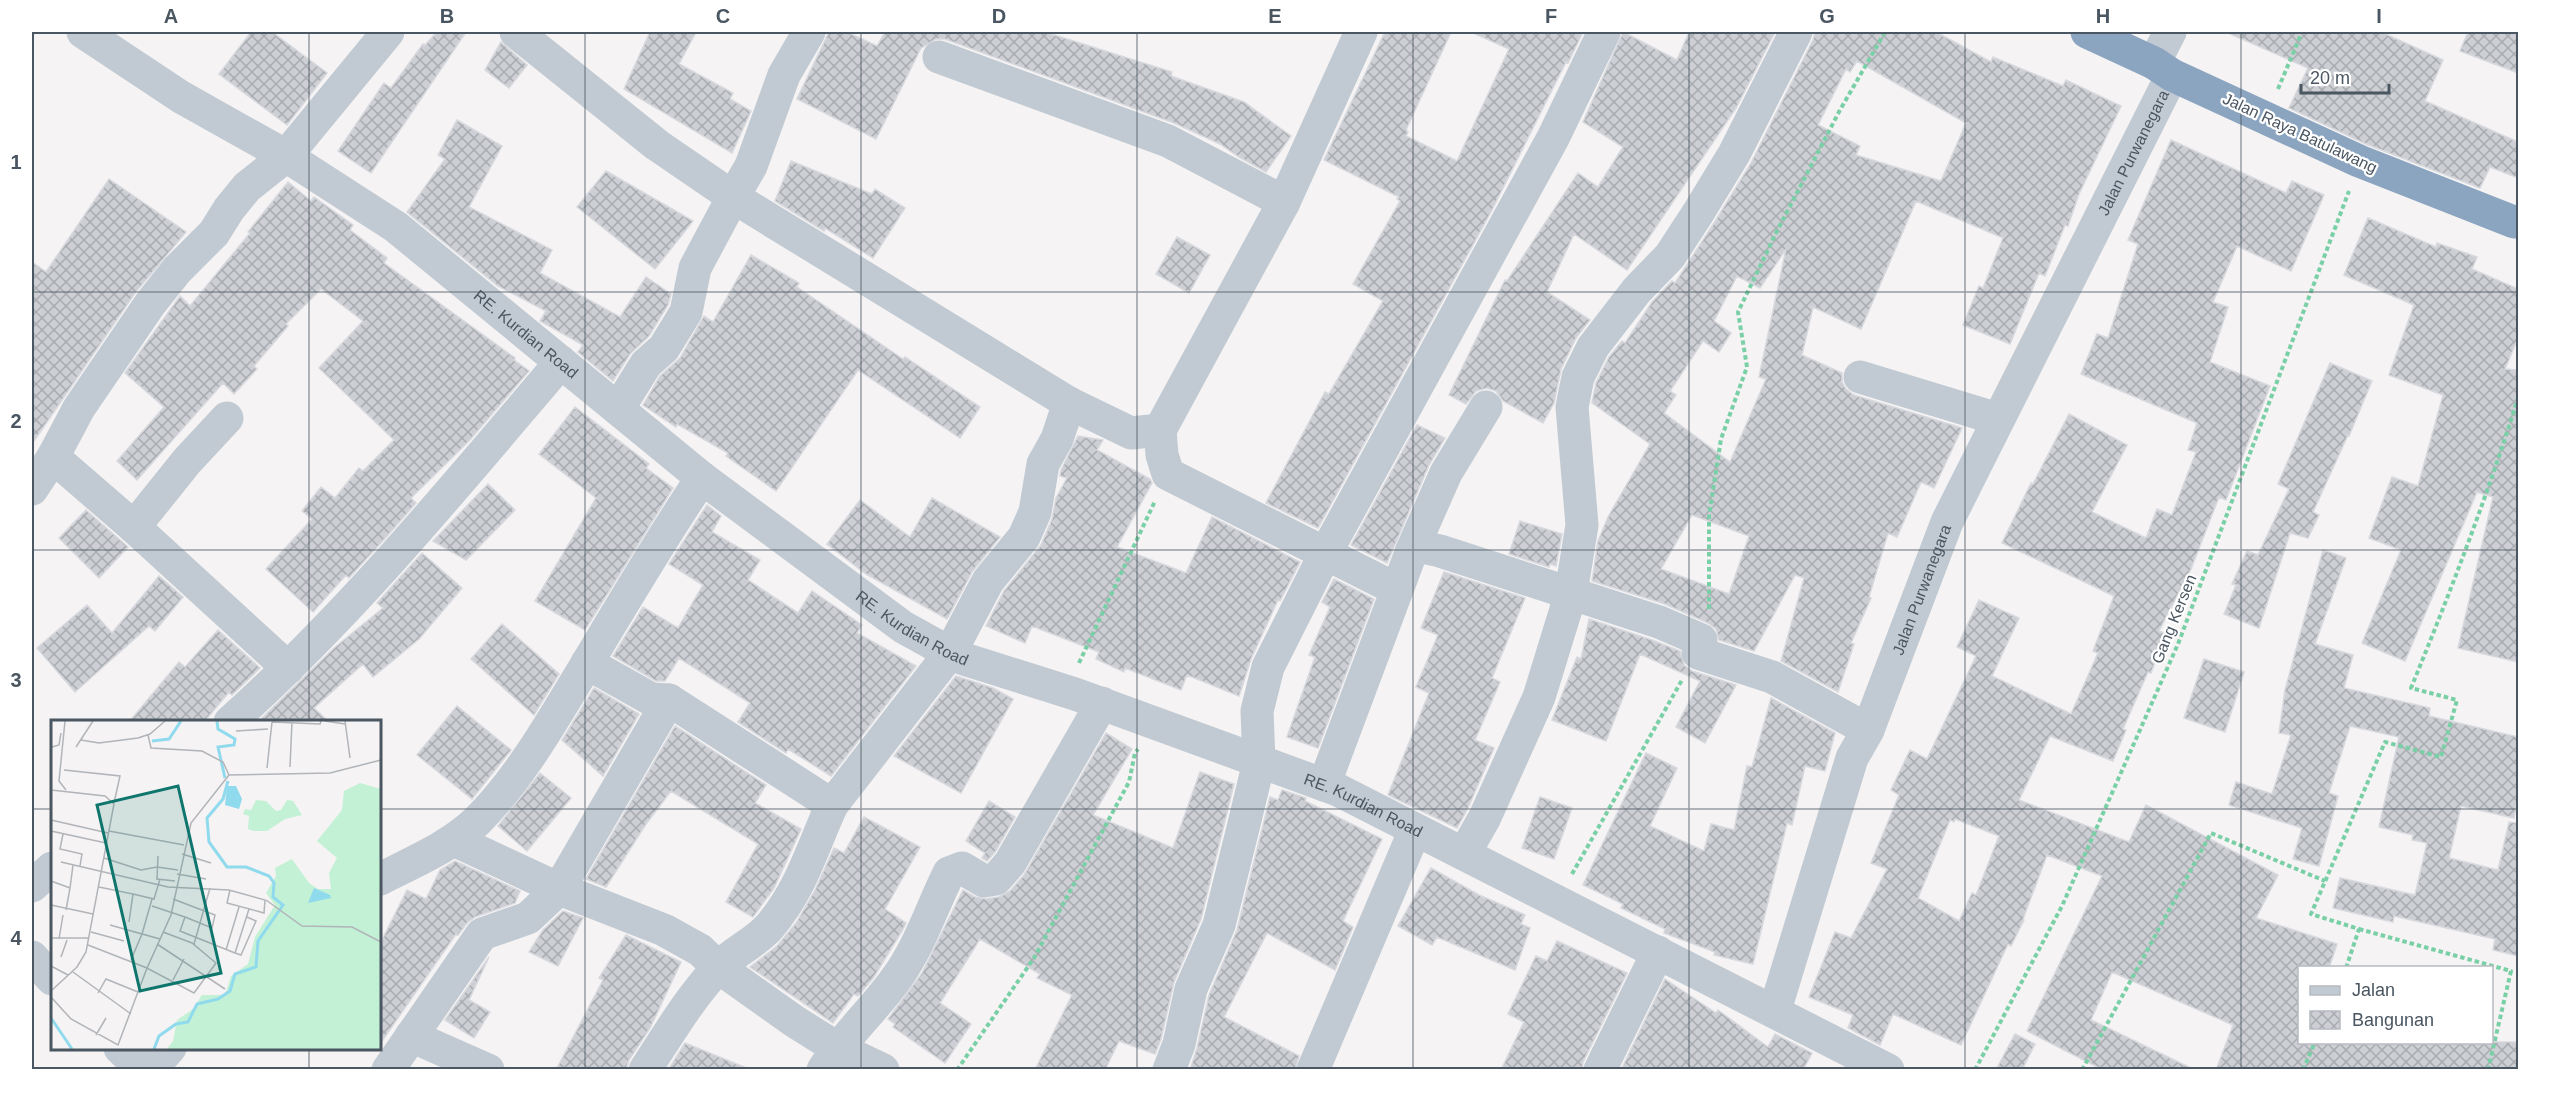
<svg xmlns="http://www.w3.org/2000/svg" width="2550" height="1101" font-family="Arial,sans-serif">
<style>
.building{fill:url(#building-cross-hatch);stroke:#d7d9de;stroke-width:1.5;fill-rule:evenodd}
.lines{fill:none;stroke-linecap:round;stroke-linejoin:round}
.path{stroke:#7ad0a6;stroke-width:4;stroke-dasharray:4.5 3;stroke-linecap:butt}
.minor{stroke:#c1cad2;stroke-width:33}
.highway{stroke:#8ba5c1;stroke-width:33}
.grid{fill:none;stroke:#4a5661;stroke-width:1.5;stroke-opacity:0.55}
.labels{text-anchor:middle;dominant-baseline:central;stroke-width:4.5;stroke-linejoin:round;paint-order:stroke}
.street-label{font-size:16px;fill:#4a5661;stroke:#fff}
.inset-river{fill:none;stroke:#90daee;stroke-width:3}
.inset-road{fill:none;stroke:#b1b4b9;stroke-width:1.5}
.view{fill:#0f766e;fill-opacity:0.15;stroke:#0f766e;stroke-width:3}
.inset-edge{fill:none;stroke:#4a5661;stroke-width:3}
.neatline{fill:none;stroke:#4a5661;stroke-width:2}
.grid-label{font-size:20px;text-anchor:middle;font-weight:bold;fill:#4a5661}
</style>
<defs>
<pattern id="building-cross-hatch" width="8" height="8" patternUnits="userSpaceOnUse" patternTransform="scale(1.5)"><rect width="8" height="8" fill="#cdcfd5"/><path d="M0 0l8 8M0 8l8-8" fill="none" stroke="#a8abb0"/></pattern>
</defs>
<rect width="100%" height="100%" fill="#f5f3f3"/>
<path class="building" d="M251,32H272L327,73L287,125L219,74Z
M437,32H466L371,173L338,151L384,83L391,88L423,44L425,45Z
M650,32H696L679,64L733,93L730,99L751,111L732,153L624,89Z
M829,32H847L877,46L885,32H1045L1172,72L1171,76L1244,102L1291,136L1266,172L1239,157L1220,144L1174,123L945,39H936L921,48L876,139L797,99Z
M1385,32H1451L1406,130L1408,132L1406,136L1457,161L1509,49L1471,32H1583L1568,63L1566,62L1492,210L1318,528L1266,503L1325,392L1329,394L1383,301L1353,284L1400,201L1397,199L1399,197L1324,160Z
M1623,32L1677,60L1689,32H1775L1736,108L1627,270L1574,234L1547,292L1590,320L1576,338L1561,369L1554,403L1543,423L1503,401L1496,391L1487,388L1476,391L1466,404L1449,395L1505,280L1507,281L1578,173L1598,187L1623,147L1583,122Z
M1815,32H1936L1991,62L1993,57L2063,86L2066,80L2121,106L2079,194L2068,226L2065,225L2045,276L2039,273L2010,344L1963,325L1979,286L1983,288L2003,238L1916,201L1861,329L1813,307L1802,355L1842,373V382L1846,389L1854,395L1962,428L1934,488L1921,482L1897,537L1888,533L1869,597L1871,598L1851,643L1854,644L1838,692L1781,661L1804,578L1795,575L1754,651L1719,640L1716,629L1708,623L1665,604L1592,581L1598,541L1608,517L1650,444L1592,403L1596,383L1609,357L1622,341L1625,343L1652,302L1672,281L1675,283L1714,223L1751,163L1813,40ZM1857,61L1966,123L1941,181L1856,155L1860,146L1818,125L1846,69L1850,72ZM1786,249L1759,377L1766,379L1730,462L1664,413L1676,395L1670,391L1703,341L1719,352L1731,333L1714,321L1737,276L1760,288ZM1692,515L1749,536L1729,594L1661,569Z
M2226,32H2381L2443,60L2425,101L2518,142V178L2490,167L2480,188L2366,144L2289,108L2308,68Z
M2468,32H2518V73L2460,51Z
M501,42L527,65L509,88L485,70Z
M457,120L502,146L469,207L552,250L540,273L620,317L646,277L671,294L668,305L649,336L630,354L613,381L578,352L583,345L540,321L546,311L498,286L407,212L445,159L438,155Z
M2171,140L2286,193L2292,181L2324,195L2291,271L2237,246L2213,302L2228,307L2210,362L2270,386L2226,500L2219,497L2191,569L2159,631L2166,634L2151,673L2148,672L2123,729L2126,730L2113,761L2050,736L2019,800L2129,842L2146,805L2278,875L2256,918L2337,944L2329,968H2300V1042H2518V1070H2216L2233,1025L2112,972L2091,1020L2195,1070H2103L2027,1031L2102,876L2047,855L2023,919L2024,920L2011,946L2008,944L1961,1045L1893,1014L1880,1045L1848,1028L1853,1015L1809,997L1835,932L1851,938L1887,869L1871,863L1899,795L1891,790L1910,750L1927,759L1976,656L1957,647L1979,600L2019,618L1992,676L2071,714L2098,653L2093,651L2114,596L2002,543L2031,483L2033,484L2069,414L2127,445L2092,512L2146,538L2157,509L2172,515L2196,452L2188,450L2197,423L2081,374L2097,334L2108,338L2138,244L2128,240ZM1955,819L1999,836L1976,895L1972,893L1959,921L1918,898L1950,820L1954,822Z
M791,161L872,194L875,189L905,208L873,258L825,228L824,231L775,201Z
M606,171L693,221L655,269L577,207Z
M109,179L186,232L135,293L32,444V262L46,272Z
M288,182L311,201L314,197L353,225L350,230L387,258L384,263L515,358L514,360L529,371L469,441L411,498L416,503L388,535L349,578L346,575L313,612L266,569L312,519L302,511L321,487L335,498L359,468L363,471L394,440L319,368L363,321L321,289L286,324L288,326L254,366L257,369L234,394L223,383L137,480L117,461L164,407L125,373L180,296L190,306L250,233L248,232Z
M2368,218L2436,247L2437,243L2477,257L2472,269L2518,289V338L2505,369L2518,370V662L2458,648L2493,497L2477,492L2405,661L2362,643L2401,550L2369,538L2392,477L2418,486L2443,395L2389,375L2414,305L2344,275Z
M1177,237L1210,255L1189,293L1156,274Z
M751,255L799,283L797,287L903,359L905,357L980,407L960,438L858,370L776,491L726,456L728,453L677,424L676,427L643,405L660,376L680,358L704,316L713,322Z
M2330,363L2372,381L2349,436L2348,435L2313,512L2319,515L2308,538L2290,533L2259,628L2224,614L2236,585L2232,584L2247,551L2258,555L2289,489L2278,484Z
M575,407L649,464L646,468L673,488L585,630L535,601L596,498L539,454Z
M1417,425L1445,438L1429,465L1387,563L1351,545Z
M1078,436L1103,440L1097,450L1150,479L1152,483L1117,547L1186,573L1212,517L1300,562L1280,601L1278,600L1251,659L1239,696L1187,675L1181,690L1125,668L1124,672L1096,659L1099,652L1032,626L1025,643L986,626L1004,591L1041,545L1052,519L1056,498L1067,478L1060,476L1061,470Z
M488,484L515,510L466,560L433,541Z
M932,498L1000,537L972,572L947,619L866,574L827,544L860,500L910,537Z
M707,505L721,516L712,532L760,560L748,580L798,613L812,591L862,625L857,633L916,666L831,776L788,749L786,753L738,722L750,703L679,658L665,681H656L613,656L643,607L678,628L703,585L669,564Z
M86,510L128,547L99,578L59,538Z
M1520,521L1562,534L1556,566L1550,564L1549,567L1509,554Z
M2323,550L2346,558L2315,644L2353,655L2344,688L2430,708L2429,716L2518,737V796L2514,818L2461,806L2449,858L2498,870L2509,822L2518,823V956L2493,950L2495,939L2394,916L2393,922L2333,908L2340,878L2415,895L2427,843L2412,840L2413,835L2379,827L2399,737L2350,726L2329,793L2338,796L2319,866L2293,859L2302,828L2229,805L2236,782L2272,794L2291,735L2279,733L2285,690Z
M422,553L462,588L419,639L373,677L363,664L314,708L329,722H258L334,648L383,608L377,603Z
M1444,572L1525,598L1492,678L1500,682L1475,740L1494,748L1468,808L1457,828L1388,795L1429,693L1416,687L1438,635L1421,628Z
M159,576L183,597L155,631L149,626L75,692L37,648L87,605L112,633Z
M1334,579L1374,599L1318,748L1287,737L1315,657L1309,655L1330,607L1322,602Z
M1589,619L1652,640L1680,651L1684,665L1692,671L1736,685L1705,743L1676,727L1700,681L1640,654L1606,741L1552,720L1577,657L1581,659Z
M502,624L559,674L534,715L471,659Z
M218,630L260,668L232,695L229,692L204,722H129L179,662L185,667Z
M2204,659L2244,672L2225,732L2184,718Z
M956,676L993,688L1013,699L961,793L894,756Z
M594,688L639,714L603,776L562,740Z
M1771,698L1835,733L1825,771L1805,766L1792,825L1787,823L1753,964L1714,955L1715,952L1664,933L1665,929L1621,908L1623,904L1583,885L1646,753L1677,768L1650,826L1704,851L1711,824L1734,830L1747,766L1752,767Z
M457,706L511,750L472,799L417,755Z
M675,726L766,785L755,803L801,829L774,888L753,917L726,902L758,844L671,791L646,824L606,887L586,879Z
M1106,733L1132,749L1093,815L1173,848L1200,772L1234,784L1201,919L1174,982L1161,1039L1155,1054L1119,1041L1105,1070H1035L1072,995L1037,978L1040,974L980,939L940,1003L971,1024L945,1063L893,1027L895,1024L888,1019L922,973L963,890L975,897L986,899L999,897L1010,891L1024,875Z
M540,773L571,798L527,851L498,826Z
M1282,790L1306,798L1305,801L1382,839L1343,921L1353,927L1335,970L1267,933L1224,1017L1299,1056L1295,1070H1190L1197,1048L1209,995L1237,930L1270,797L1278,800Z
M1540,797L1572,808L1554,859L1522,848Z
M989,801L1015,817L995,852L987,861L982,858L985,853L966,841Z
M864,817L920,847L885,909L906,923L902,931L874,977L858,996L854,994L833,1023L750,967L777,946L796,923L815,890L834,848L844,853Z
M455,861L520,891L515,903L475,917L467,923L458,935L456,934L380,1044V944L407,890L426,899L440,870Z
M1431,868L1479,895L1525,915L1521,924L1530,928L1515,970L1437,937L1432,945L1398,926Z
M563,911L583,918L558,966L529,952L543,930Z
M626,935L681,962L650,1028L629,1060L626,1070H556L603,980L599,978Z
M1557,941L1627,973L1583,1062L1582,1070H1501L1524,1022L1508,1014L1536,956L1547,961Z
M489,957L469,1000L490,1012L474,1038L445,1020Z
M1665,979L1716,1013L1718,1010L1768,1047L1775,1034L1812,1053L1803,1070H1621Z
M2015,1034L2035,1044L2022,1070H1996Z
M685,1043L749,1069L748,1070H668Z"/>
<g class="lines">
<path class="path" d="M2278,89L2302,32
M1709,609V516L1721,439L1747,367L1738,312L1776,233L1840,110L1885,32
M1079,663L1155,501
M1572,874L1682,680
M2359,929L2511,971L2488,1070
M2346,968L2359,929L2311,914L2385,742L2441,757L2457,700L2411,688C2450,593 2487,497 2518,398
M957,1070L1034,958L1129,782L1135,753L1138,749
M1975,1070L2062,906L2178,644L2349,191
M2082,1070L2211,833L2325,881
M2303,1070L2315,1042"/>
<g class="minor">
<path id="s1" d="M388,32L286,156L396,227L702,478L903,627L950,653L964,659L1075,694L1338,790L1888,1070"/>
<path d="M516,32L657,145L733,197L695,268L686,312L664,348L646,364L618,409"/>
<path d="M809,32L784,75L751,166L733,197L1069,403L1131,433L1160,430"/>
<path d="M939,57L1168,141L1284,202L1361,32"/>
<path d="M2154,63L2170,32"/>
<path d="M1284,202L1160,430L1162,455L1168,474L1396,589"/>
<path d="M1860,377L1998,419"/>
<path d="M53,457L134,527L288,668"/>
<path d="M32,489L53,457L79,408L150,304L177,270L214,233L229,209L247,187L286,156L181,97L83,32"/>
<path d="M134,527L187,461L227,418"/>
<path d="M1412,550L1446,473L1486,407"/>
<path d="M1698,653L1772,677L1868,730"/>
<path d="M587,663L651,699L669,700"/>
<path d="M230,722C352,613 455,486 561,362"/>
<path d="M1324,785L1412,550L1422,547L1440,551L1659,622L1701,640"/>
<path d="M454,840L559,889L664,930L700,950L718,967L794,1021L837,1048L883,1070"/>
<path d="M1464,854L1485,817L1539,697L1571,593L1582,525L1572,407L1578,377L1593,347L1637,290L1670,256L1698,213L1734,154L1796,32"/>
<path d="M380,879C413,862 450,847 477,821C518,780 548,728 577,680C618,612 658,543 702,478"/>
<path d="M32,886L52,868"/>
<path d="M32,957L52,979"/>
<path id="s2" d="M1775,1010L1852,758L1868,730L1947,522L2172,75"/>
<path d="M411,1036L488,1070"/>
<path d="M120,1048L143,1070"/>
<path d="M150,1070L170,1048"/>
<path d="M388,1070L482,934L528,918L559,889L669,700L832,805L950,653L988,581L1024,537L1035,512L1043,464L1057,439L1069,403"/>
<path d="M645,1070C668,1035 689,999 717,969C732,952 756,943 770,926C802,888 812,848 832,805"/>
<path d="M823,1070C845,1035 875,1009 898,976C920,945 932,907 949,873L962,868L984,881L996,879L1010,863L1102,703"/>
<path d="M1169,1070L1179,1044L1191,989L1219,925L1244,824L1259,762L1257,711L1268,667L1325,554L1553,138L1604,32"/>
<path d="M1313,1070L1415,830"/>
<path d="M1600,1070L1658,952"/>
</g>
<path class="highway" d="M2087,32L2154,63L2172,75L2359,161L2514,222H2518"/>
</g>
<path class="grid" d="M309,32V722M585,32V1070M861,32V1070M1137,32V1070M1413,32V1070M1689,32V1070M1965,32V1070M2241,32V1070M32,292H2518M32,550H2518M32,809H52M380,809H2518M309,1048V1070"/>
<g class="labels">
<g class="street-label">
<text transform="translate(2300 133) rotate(25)">Jalan Raya Batulawang</text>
<text stroke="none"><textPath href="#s2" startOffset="932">Jalan Purwanegara</textPath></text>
<text stroke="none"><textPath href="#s1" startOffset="460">RE. Kurdian Road</textPath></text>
<text stroke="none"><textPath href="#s2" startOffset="446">Jalan Purwanegara</textPath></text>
<text transform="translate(2174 619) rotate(-68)">Gang Kersen</text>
<text stroke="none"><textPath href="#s1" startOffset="946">RE. Kurdian Road</textPath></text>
<text stroke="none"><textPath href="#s1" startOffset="1432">RE. Kurdian Road</textPath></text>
</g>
</g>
<g transform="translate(51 720)">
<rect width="330" height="330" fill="#f5f3f3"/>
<path d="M309,63L330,69V329H116L122,321L126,300L142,289L151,275H174L180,256L197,244L204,217L224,185L215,173L225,156L224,148L241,139L258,163L267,169H280L278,153L286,138L266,121L291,90L293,71Z" fill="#c3f1d5"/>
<path d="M205,80L215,81L225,91L230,90L236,80L242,81L251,95L234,99L216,111H203L197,109L198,96L192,94L194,89L200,90Z" fill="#c3f1d5"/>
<path d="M176,66H185L191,79L188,89L174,85ZM263,168L279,175L280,178L257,183Z" fill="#90daee"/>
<path class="inset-river" d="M166,1L167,9L184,19L183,25L167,27L174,58M101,21L118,19L130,1M0,298L21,329M103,329L108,316L125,304L137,302L146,284L167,279L179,271L184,254L205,247L207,221L232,185L222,177L223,163L218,156L195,147H176L158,122L156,98L172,79L177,61"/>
<path class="inset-road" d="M14,1L8,61L15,70M274,1L294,4M294,1L299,38M221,2L269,4L270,1M185,11L217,9M97,15L100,28L151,31L172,42L178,55M30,20L48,23L87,18L99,14L114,1M1,27L8,25L10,13M25,27L42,1M239,47L241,2M216,48L221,2M13,50L69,56L63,83M0,70L54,76L63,84L35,232L26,247L0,271M0,100L57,113M0,111L55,123M58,111L133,125M12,114L9,129L31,134L29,146M131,134L160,143M107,136L106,159L124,161M53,138L90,150L106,147L127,150M10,142L117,167L178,170L214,180L213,193L176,183L179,170M126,154L155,159M0,161L19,168L22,145M48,167L82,174L78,202M82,174L103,179L109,159M122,179L164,195L161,208L134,197M215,180L251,206L301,207L330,222M0,185L42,194M101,186L134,197L129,211L184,233M15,190L19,168M196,197L205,201L190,235L184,233L198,189M59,205L91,214L101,179M40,212L73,221M0,218H38M8,219L12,195M106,224L174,269M143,224L159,168M37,225L96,248L120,195L140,103L178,55L279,53L330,40M175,230L188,187M10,237L16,220M80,240L91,214L109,219M0,246L17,255M22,252L80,294M122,260L133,239M47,273L55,259L87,272M0,277L20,299L67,325L96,248L143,273L165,243L141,223L112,212M45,315L55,298"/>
<path class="view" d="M127,66L170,253L89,271L46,85Z"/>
<rect width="330" height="330" class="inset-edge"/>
</g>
<rect width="2550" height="1101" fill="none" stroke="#ffffff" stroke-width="66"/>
<rect x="2298" y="966" width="195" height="78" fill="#ffffff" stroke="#b7bbc0" stroke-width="1.5"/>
<rect x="2310" y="986" width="30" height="9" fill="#c1cad2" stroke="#b7bbc0" stroke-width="1.5"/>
<text x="2352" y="996" font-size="18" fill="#4a5661">Jalan</text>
<rect x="2310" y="1011" width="30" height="18" fill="url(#building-cross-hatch)" stroke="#b7bbc0" stroke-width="1.5"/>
<text x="2352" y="1026" font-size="18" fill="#4a5661">Bangunan</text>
<path d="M2301 84v9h88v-9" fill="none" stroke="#4a5661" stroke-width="3"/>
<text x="2310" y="84" font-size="18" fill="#4a5661" stroke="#ffffff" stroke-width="4.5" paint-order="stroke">20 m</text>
<rect x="33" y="33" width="2484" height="1035" class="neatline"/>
<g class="grid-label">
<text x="171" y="23">A</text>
<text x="447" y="23">B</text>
<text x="723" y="23">C</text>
<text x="999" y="23">D</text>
<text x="1275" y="23">E</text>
<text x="1551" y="23">F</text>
<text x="1827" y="23">G</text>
<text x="2103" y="23">H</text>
<text x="2379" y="23">I</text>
<text x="16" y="169">1</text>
<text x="16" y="428">2</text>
<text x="16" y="687">3</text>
<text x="16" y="945">4</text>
</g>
</svg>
